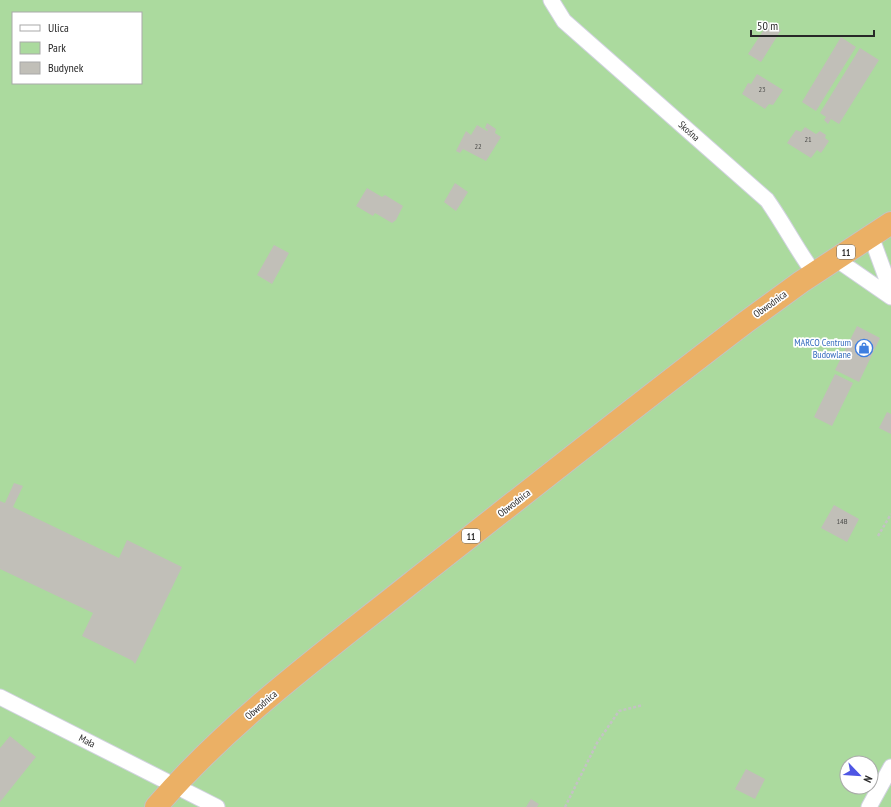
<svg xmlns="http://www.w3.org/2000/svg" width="891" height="807" font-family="'PT Sans Narrow',sans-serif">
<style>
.green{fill:#abda9e;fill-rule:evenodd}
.building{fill:#c1bfb8}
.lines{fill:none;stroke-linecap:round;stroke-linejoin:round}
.street-casing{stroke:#d1d2e0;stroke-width:17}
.highway-casing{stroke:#c3c3c3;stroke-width:24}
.path{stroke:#c3c3c3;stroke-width:2.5;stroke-dasharray:3 2;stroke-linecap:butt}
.street{stroke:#fff;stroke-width:15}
.highway{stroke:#ebb065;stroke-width:22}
.labels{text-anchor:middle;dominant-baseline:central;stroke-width:3.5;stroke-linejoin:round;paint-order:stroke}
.number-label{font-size:8px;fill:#4e4e4c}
.shield{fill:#fff;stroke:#686868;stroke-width:1}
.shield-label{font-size:9px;font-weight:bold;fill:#282828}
.street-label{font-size:10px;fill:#282828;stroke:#fff}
.shop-label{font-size:10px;fill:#366cbe;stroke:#fff;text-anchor:end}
</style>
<rect width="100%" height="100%" fill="#e9e5dc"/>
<path class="green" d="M0,0H891V807H0ZM13,13H141V83H13ZM847,763H871V787H847Z"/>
<path class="building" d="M769,22L781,30L761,62L748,54Z
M841,37L856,47L816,111L802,102Z
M860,48L879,60L839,124L831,119L828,124L824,120L826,117L820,113Z
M757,74L783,90L773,105L769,104L765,109L742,94L748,83L751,84Z
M487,123L496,129L495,133L501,137L486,161L463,149L460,153L456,151L466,131L471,135L477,125L487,131L488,130L485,128Z
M805,127L816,134L820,131L826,135L825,138L829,141L821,153L817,150L811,158L787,143L796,130L801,132Z
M455,183L468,192L456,211L444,202Z
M367,188L382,197L385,195L403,206L396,220L392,223L375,213L373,216L356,206Z
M274,245L289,253L272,284L257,275Z
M857,326L880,338L859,382L835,370Z
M835,374L853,383L832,426L814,417Z
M887,412L891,414V434L879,428Z
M14,483L23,486L13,507L119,558L127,540L182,567L135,664L133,661L82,636L93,613L0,569V501L5,503Z
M834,505L859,519L847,542L821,528Z
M10,736L36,757L0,802V748Z
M746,769L765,779L755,799L735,789Z
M531,799L539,804L537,807H526Z"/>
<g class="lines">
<defs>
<path id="street" d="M551,0L564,21L767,200C784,224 797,250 814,273
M871,236L891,291
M836,259L891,297
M0,697L217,807
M869,807L891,767"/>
<path id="highway" d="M156,807C229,722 322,654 410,584C522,496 633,408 746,322L801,282L891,223"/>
</defs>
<use href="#street" class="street-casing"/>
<use href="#highway" class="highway-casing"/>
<path class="path" d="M878,536L891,514
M565,807L597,743L619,711L643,705"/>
<use href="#street" class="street"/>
<use href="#highway" class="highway"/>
</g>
<defs>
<symbol id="shop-ring" viewBox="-11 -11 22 22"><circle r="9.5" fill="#fff" stroke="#3f7fe0" stroke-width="1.5"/><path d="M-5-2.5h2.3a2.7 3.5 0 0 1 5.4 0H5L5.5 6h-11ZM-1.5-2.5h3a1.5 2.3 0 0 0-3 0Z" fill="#3f7fe0"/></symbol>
</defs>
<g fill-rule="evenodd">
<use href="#shop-ring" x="854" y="338" width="20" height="20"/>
</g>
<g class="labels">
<g class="number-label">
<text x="762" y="89">23</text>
<text x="808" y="139">21</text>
<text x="478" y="146">22</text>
<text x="842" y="521">14B</text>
</g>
<g class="shield">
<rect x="837" y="245" width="18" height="14" rx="3"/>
<rect x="462" y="529" width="18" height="14" rx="3"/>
</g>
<g class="shield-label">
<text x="846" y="252">11</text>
<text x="471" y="536">11</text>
</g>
<g class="street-label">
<text transform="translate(689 131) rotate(42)">Skośna</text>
<text transform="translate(770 304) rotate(-36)">Obwodnica</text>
<text transform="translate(514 503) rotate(-38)">Obwodnica</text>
<text transform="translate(261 705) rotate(-41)">Obwodnica</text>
<text transform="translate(87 741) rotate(27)">Mała</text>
</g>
<g class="shop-label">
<text x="851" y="342">MARCO Centrum<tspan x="851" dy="12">Budowlane</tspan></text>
</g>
</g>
<rect x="12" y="12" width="130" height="72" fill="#ffffff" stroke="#a9a9a9"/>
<rect x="20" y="25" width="20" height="6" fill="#ffffff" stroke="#a9a9a9"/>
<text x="48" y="32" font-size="12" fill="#282828">Ulica</text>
<rect x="20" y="42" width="20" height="12" fill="#abda9e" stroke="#a9a9a9"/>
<text x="48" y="52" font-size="12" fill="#282828">Park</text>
<rect x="20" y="62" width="20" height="12" fill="#c1bfb8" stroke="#a9a9a9"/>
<text x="48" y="72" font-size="12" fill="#282828">Budynek</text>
<g transform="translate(859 775) rotate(115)"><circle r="19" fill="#ffffff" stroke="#a9a9a9"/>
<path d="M0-3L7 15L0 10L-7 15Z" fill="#4e56e4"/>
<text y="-6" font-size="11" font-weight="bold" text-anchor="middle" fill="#282828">N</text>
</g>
<path d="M751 30v6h123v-6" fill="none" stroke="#282828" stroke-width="2"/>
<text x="757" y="30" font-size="12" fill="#282828" stroke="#ffffff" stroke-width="3" paint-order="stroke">50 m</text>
</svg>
